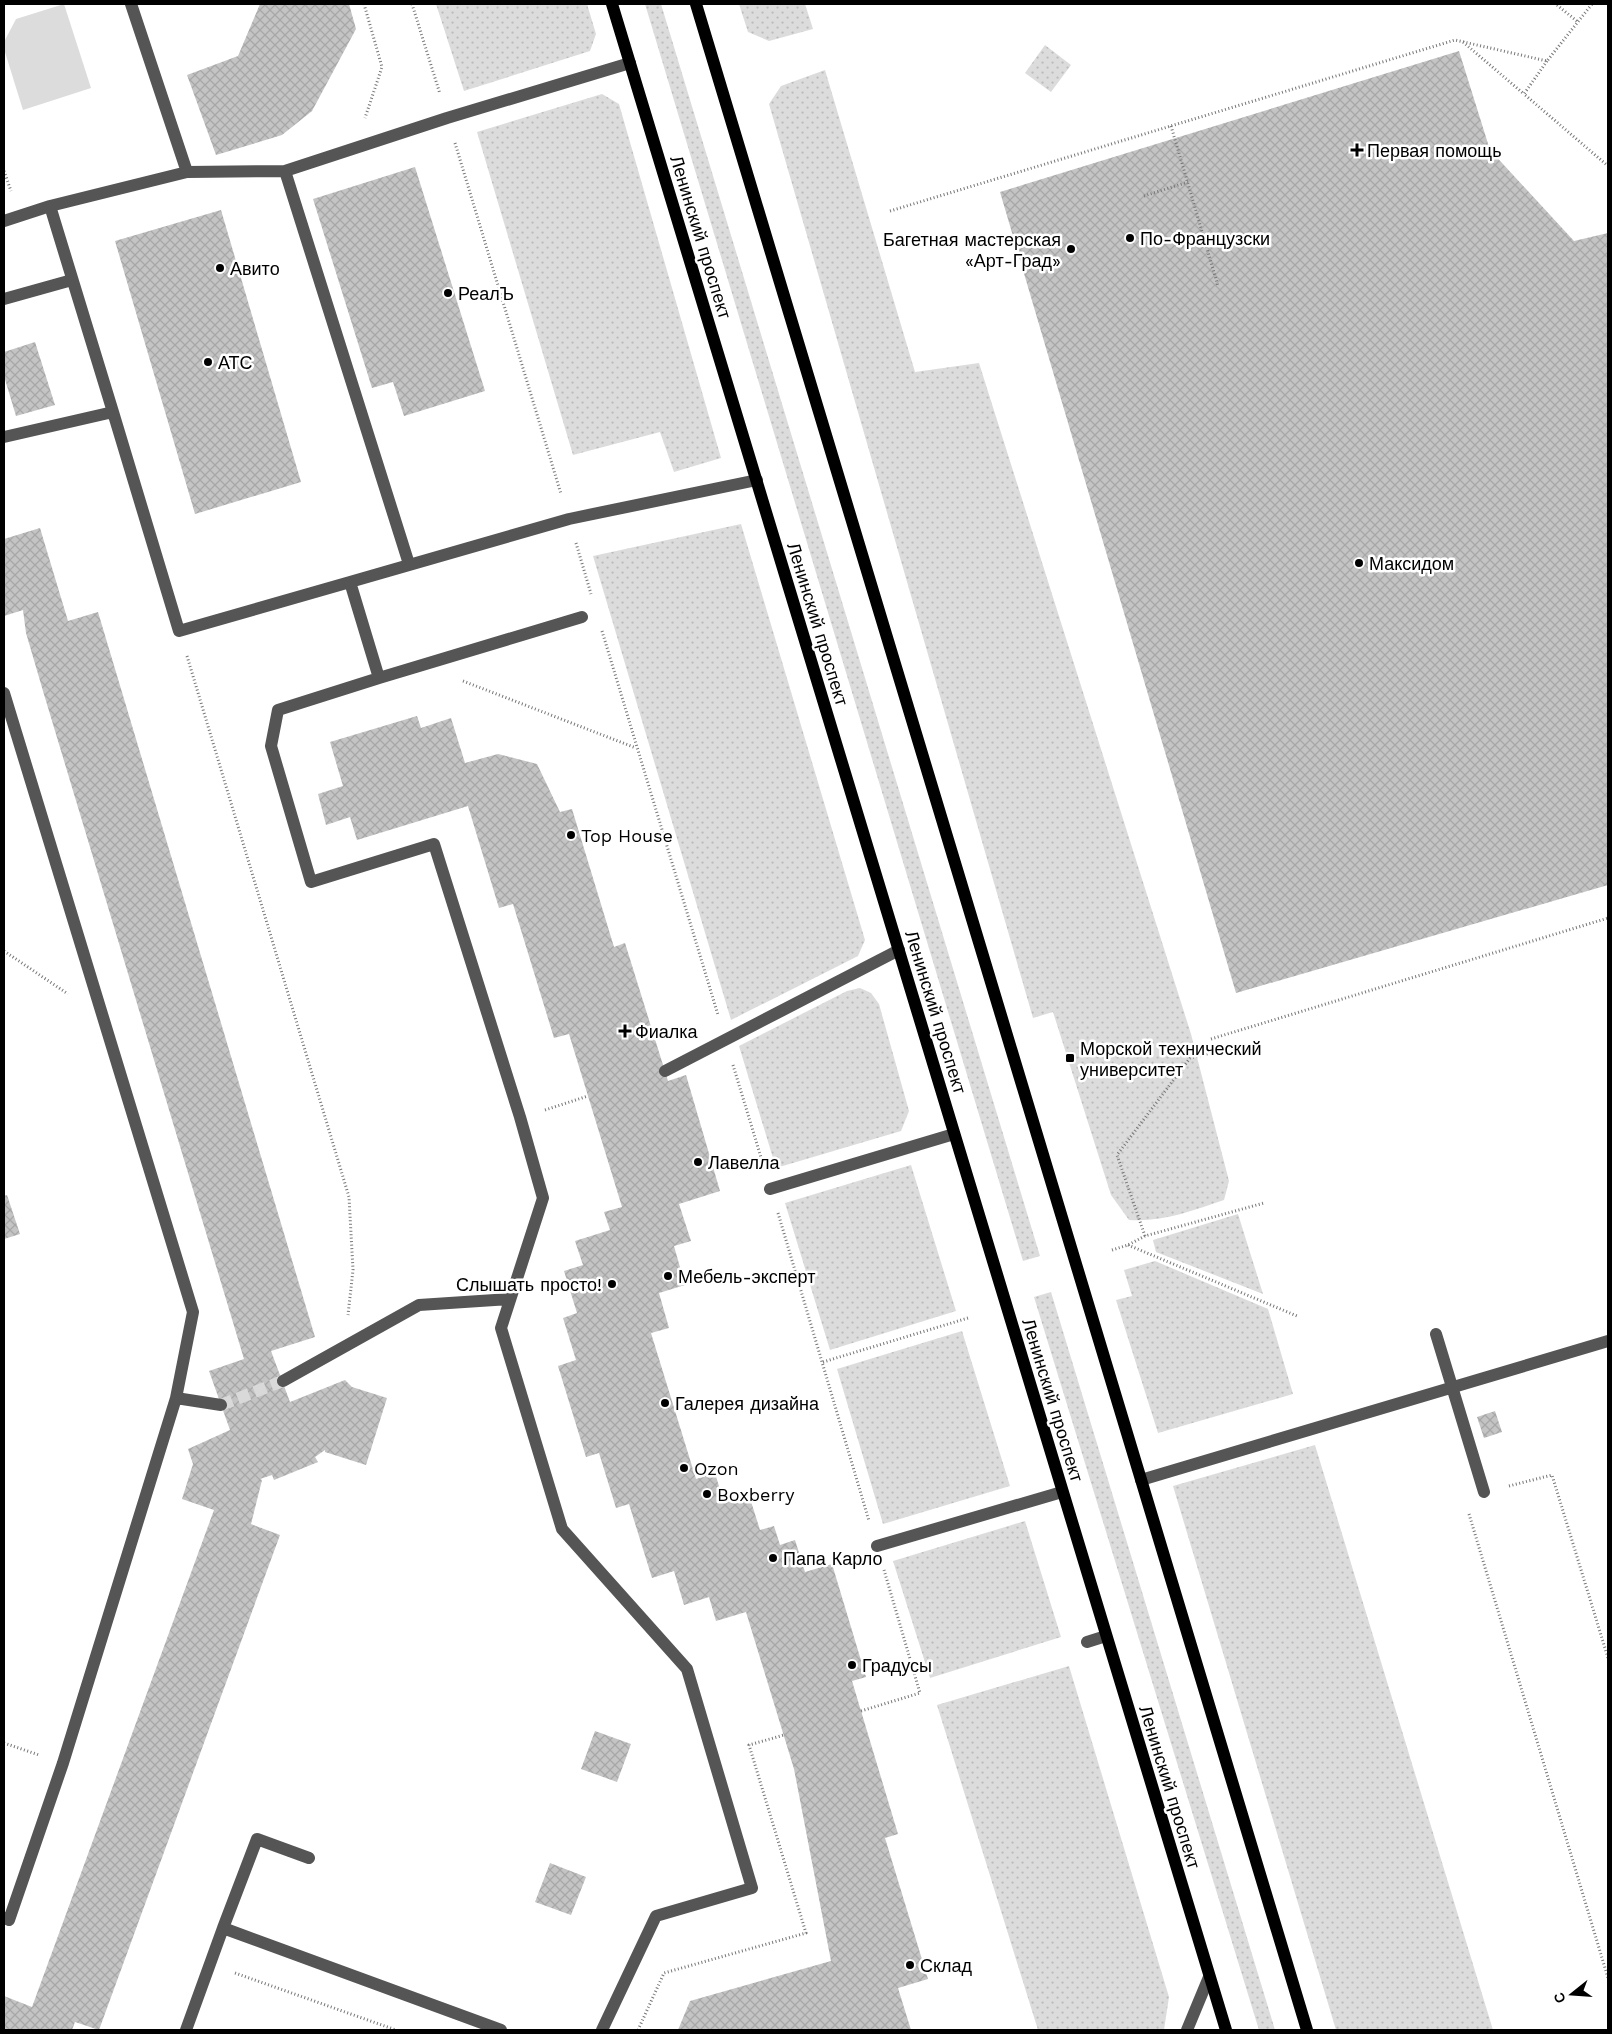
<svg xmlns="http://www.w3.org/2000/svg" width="1612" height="2034" font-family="'Work Sans',sans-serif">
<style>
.grass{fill:url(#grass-dots)}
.pitch{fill:#dcdcdc}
.building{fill:url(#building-cross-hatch)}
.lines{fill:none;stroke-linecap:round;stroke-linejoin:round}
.minor-tunnel{stroke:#d9d9d9;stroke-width:12;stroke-dasharray:12 6;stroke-linecap:butt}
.path{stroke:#777;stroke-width:3;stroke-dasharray:1 2.5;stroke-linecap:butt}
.minor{stroke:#555;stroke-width:12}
.major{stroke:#000;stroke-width:12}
.poi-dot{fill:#000;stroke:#fff;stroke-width:2}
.labels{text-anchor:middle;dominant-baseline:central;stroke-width:5;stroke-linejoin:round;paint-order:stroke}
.poi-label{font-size:18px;fill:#000;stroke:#fff;text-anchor:start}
.street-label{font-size:18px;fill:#000;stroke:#fff}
</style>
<defs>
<pattern id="grass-dots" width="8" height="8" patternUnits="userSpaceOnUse" patternTransform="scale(1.25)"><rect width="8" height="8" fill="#dcdcdc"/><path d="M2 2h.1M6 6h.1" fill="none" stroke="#bbb" stroke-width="1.8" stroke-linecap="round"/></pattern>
<pattern id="building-cross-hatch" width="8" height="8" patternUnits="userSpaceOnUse" patternTransform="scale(1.25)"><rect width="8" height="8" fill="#c4c4c4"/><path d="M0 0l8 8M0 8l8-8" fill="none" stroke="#a7a7a7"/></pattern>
</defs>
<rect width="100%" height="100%" fill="#fff"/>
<path class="grass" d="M436,4H587L596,34L590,51L464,91Z
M645,4H661L1040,1256L1023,1261Z
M739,4H805L813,29L769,41L748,32Z
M1045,45L1071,65L1051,92L1025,73Z
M825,70L915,372L979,363L1191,1034L1229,1181L1224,1200C1191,1211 1164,1222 1129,1220L1111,1195L1053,1012L1033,1018L769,104L781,86Z
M602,94L619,104L721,458L674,472L660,432L573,455L477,132Z
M741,524L865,940L858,956L731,1020L593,556Z
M860,988L871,993L879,1004L909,1111L901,1131L776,1168L739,1046L847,991Z
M911,1165L956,1311L830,1350L785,1203Z
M1238,1214L1263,1294L1156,1252L1153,1240Z
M1155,1261L1268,1309L1293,1394L1158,1433L1116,1300L1132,1296L1124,1270Z
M1051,1292L1275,2030H1259L1034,1297Z
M962,1331L1010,1486L883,1524L837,1369Z
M1315,1445L1493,2030H1336L1173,1486Z
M1025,1521L1061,1637L930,1678L893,1561Z
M1069,1666L1169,1997L1164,2030H1038L937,1705Z"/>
<path class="pitch" d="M64,4L91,88L23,110L4,49V42L16,19Z"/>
<path class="building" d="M260,4H349L356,29L312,111L282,135L216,155L187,75L238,56Z
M1459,51L1490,150L1574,241L1608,233V885L1236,993L1000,192Z
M415,167L485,391L404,416L393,382L372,388L313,199Z
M221,210L301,482L195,514L115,241Z
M35,342L55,405L16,416L4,376V352Z
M40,528L68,621L98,612L315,1337L271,1351L290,1402L345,1380L352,1387L387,1398L366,1465L325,1452V1450L315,1457L318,1462L274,1480L272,1475L260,1479L262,1480L251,1524L280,1535L99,2030L75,2022L72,2030H4V1996L32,2007L214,1510L182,1499L193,1464L188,1449L230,1430L209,1371L244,1359L43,691L26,633L23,610L4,616V539Z
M417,716L421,728L451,718L465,763L498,754L537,764L560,812L572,809L614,947L625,943L668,1081L686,1075L720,1191L679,1204L691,1241L674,1246L685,1285L659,1293L669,1328L651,1333L696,1479L715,1473L724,1503L749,1495L760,1530L774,1526L780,1545L795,1540L805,1572L832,1564L866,1677L852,1681L898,1834L885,1838L928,1979L898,1988L911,2030H678L690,2001L831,1961L794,1769L746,1612L716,1621L709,1597L684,1605L674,1571L652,1578L629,1504L616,1508L599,1453L586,1457L558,1366L576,1360L563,1318L577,1313L564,1271L583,1265L575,1241L610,1230L604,1212L622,1207L569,1034L554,1038L513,904L499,908L468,806L357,840L350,817L326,825L318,794L343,786L330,742Z
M7,1195L20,1234L4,1239V1196Z
M1495,1411L1502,1432L1484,1438L1477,1417Z
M595,1731L631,1744L617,1782L581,1769Z
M550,1863L586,1877L571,1915L535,1902Z"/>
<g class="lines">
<path class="minor-tunnel" d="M221,1405L283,1381"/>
<path class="path" d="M364,4L382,67L365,118
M412,4L440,94
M1557,5L1578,22
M1463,42L1524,94
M1547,61L1524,94L1608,166
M1171,126L1218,286
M455,143L561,494
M4,171L11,191
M1144,196L1188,182
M890,211L1455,40L1547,61L1592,4
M576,543L591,594
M602,631L718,1015
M187,656L349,1197L353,1270L348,1315
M463,681L636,748
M4,951L68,994
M1211,1039L1608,918
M733,1065L763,1164
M545,1110L588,1096
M778,1213L869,1521
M1145,1236L1117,1155L1190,1058L1215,1052
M1128,1245L1297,1316
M1112,1250L1128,1245L1145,1236L1264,1203
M823,1362L968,1318
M1509,1486L1552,1475L1608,1658
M1469,1514L1608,1978
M861,1711L920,1693L884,1570
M4,1743L39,1755
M235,1973L396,2030
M638,2030L664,1973L806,1933L749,1745L784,1735"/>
<path class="minor" d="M131,4L187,172
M285,171L409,564
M50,206L113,412
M4,221L50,206L187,172L285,171L447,118L630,63
M4,299L72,280
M4,437L113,412L179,631L350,582
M379,678L582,617
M4,693L193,1312L176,1398L63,1763L9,1920L4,1918
M665,1071L899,950
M770,1189L954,1134
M1436,1334L1484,1492
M283,1381L419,1305L510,1299
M176,1398L221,1405
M1141,1480L1608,1341
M877,1546L1062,1492
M1087,1642L1106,1636
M223,1928L257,1839L309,1858
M186,2030L223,1928L501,2030
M602,2030L656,1916L752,1888L687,1669L562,1529L501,1328L543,1198L520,1117L434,844L311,882L271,746L278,710L379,678L350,582L569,519L757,480
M1187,2030L1209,1977"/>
<path class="major" d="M612,4L1226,2030
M696,4L1307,2030"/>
</g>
<g class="poi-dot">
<path d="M1354.5 142.5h5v5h5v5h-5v5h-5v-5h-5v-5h5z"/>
<circle cx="1130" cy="238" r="5"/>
<circle cx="1071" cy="249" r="5"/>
<circle cx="220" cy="268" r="5"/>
<circle cx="448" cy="293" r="5"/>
<circle cx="208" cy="362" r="5"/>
<circle cx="1359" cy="563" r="5"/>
<circle cx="571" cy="835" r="5"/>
<path d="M622.5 1023.5h5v5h5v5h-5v5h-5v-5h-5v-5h5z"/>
<rect x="1065" y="1053" width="10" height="10" rx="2.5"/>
<circle cx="698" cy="1162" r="5"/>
<circle cx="668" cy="1276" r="5"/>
<circle cx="612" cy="1284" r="5"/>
<circle cx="665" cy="1403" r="5"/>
<circle cx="684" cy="1468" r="5"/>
<circle cx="707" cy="1494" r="5"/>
<circle cx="773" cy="1558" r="5"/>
<circle cx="852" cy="1665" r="5"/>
<circle cx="910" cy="1965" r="5"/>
</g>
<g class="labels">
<g class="poi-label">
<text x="1367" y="150">Первая помощь</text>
<text x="1140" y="238">По-Французски</text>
<text x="1061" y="239" text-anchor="end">Багетная мастерская<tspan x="1061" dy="21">«Арт-Град»</tspan></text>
<text x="230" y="268">Авито</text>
<text x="458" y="293">РеалЪ</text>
<text x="218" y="362">АТС</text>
<text x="1369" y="563">Максидом</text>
<text x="581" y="835">Top House</text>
<text x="635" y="1031">Фиалка</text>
<text x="1080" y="1048">Морской технический<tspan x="1080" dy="21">университет</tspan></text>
<text x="708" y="1162">Лавелла</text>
<text x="678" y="1276">Мебель-эксперт</text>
<text x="602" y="1284" text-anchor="end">Слышать просто!</text>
<text x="675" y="1403">Галерея дизайна</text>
<text x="694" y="1468">Ozon</text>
<text x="717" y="1494">Boxberry</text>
<text x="783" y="1558">Папа Карло</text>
<text x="862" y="1665">Градусы</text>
<text x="920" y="1965">Склад</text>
</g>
<g class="street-label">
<text transform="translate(701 237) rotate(73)">Ленинский проспект</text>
<text transform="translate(818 624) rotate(73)">Ленинский проспект</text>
<text transform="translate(936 1012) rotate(73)">Ленинский проспект</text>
<text transform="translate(1053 1400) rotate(73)">Ленинский проспект</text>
<text transform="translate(1170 1787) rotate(73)">Ленинский проспект</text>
</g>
</g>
<rect width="1612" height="2034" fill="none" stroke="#000000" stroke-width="10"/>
<g transform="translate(1572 1994) rotate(253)" stroke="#ffffff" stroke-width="4" paint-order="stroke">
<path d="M0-4L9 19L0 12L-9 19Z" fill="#000000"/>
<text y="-8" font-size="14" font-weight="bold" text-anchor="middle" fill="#000000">С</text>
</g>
</svg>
